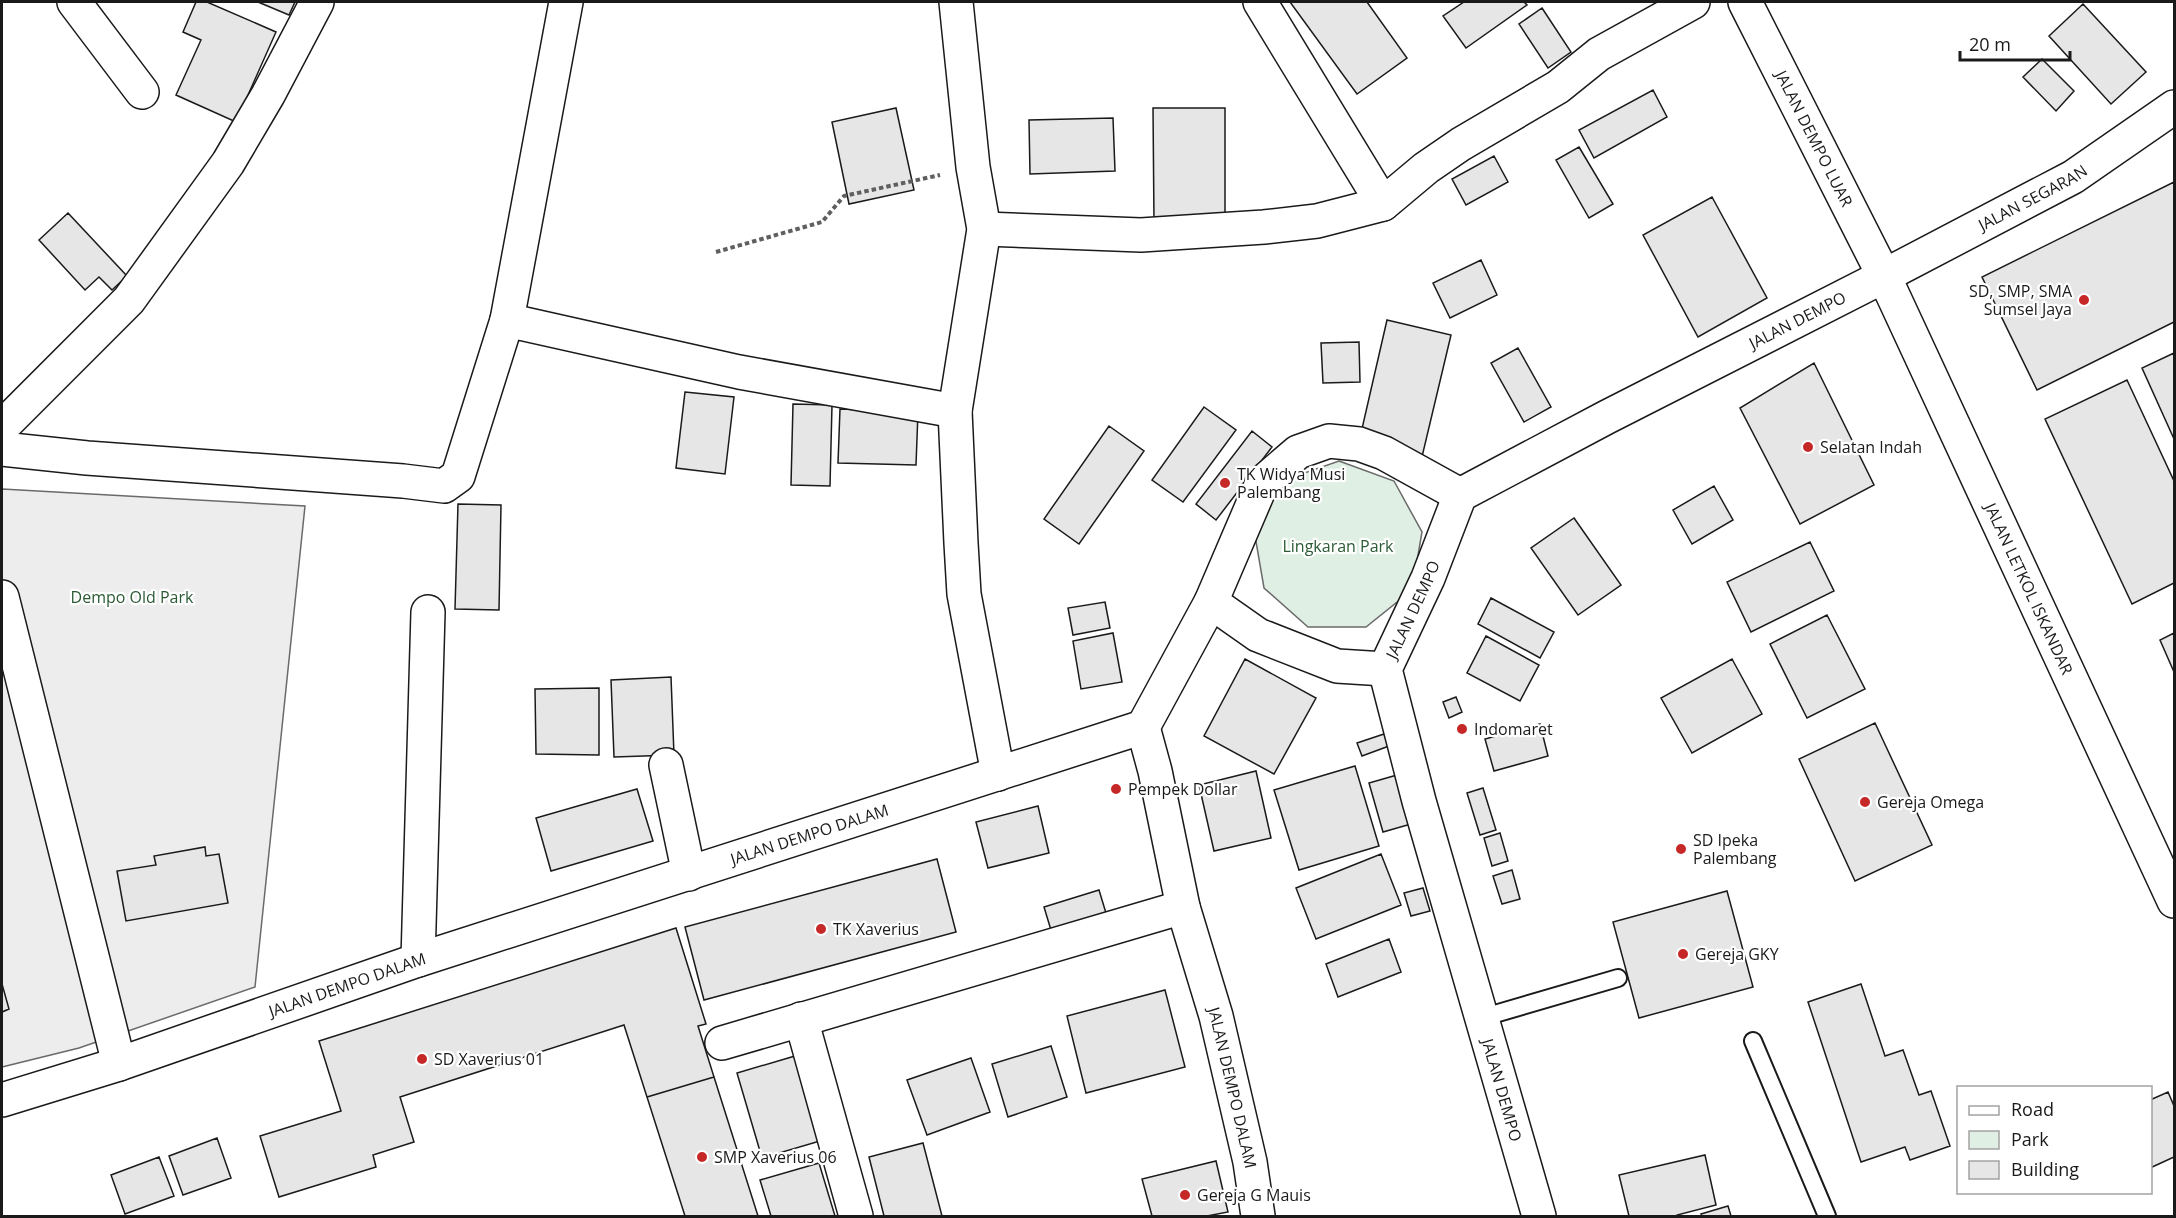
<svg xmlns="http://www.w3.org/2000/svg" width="2176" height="1218" font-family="'Open Sans',sans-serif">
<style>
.green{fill:#e0efe3;stroke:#6a6a6a;stroke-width:1.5}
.parking{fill:#ededed;stroke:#6a6a6a;stroke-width:1.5}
.building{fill:#e6e6e6;stroke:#1a1a1a;stroke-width:1.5}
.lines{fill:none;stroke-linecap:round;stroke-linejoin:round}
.service-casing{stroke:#1a1a1a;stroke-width:20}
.minor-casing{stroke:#1a1a1a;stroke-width:36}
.tertiary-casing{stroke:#1a1a1a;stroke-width:36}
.path{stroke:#5f5f5f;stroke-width:4;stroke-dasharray:4.5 3;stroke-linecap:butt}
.service{stroke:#fff;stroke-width:16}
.minor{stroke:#fff;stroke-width:33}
.tertiary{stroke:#fff;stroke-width:33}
.poi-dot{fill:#c62828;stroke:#fff;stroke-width:2}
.labels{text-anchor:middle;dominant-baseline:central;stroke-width:4.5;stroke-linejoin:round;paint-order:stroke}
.street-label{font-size:16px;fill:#1a1a1a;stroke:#fff}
.poi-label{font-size:16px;fill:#1a1a1a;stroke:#fff;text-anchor:start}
.park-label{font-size:16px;fill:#2b5a34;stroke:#fff}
</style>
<rect width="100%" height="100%" fill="#fff"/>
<path class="green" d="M1339,461L1394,481L1422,532L1412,590L1366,627H1308L1264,588L1254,530L1284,480Z"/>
<path class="parking" d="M2,489L305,506L255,987L79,1048L2,1067Z"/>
<path class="building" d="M196,2H207L276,32L236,122L176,95L201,40L183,32Z
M258,2H295L289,15Z
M1290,2H1367L1407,58L1357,94Z
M1464,2H1524L1527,5L1466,48L1443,16Z
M2083,4L2146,72L2111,104L2049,36Z
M1542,8L1571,52L1548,68L1519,24Z
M2042,59L2074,91L2056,111L2023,77Z
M1653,90L1667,117L1594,158L1579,130Z
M896,108L914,190L849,204L832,122Z
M1153,108H1225V221L1154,222Z
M1113,118L1115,171L1030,174L1029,120Z
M1579,147L1613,204L1589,218L1556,160Z
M1494,156L1508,182L1466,205L1452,179Z
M2174,182V322L2037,390L1982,277Z
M1712,197L1767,298L1698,337L1643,235Z
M68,213L127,276L112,290L99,277L85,290L39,240Z
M1481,260L1497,295L1450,318L1433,283Z
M1387,320L1451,335L1421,461L1361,433Z
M1359,342L1360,382L1323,383L1321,343Z
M1518,348L1551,407L1524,422L1491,363Z
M2174,353V439L2142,368Z
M1814,363L1874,485L1800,524L1740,408Z
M2127,380L2174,481V583L2132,604L2045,419Z
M685,392L734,397L725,474L676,468Z
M793,404L832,405L830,486L791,485Z
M1204,407L1236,430L1183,502L1152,480Z
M840,409L918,412L916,465L838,463Z
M1109,426L1144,451L1079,544L1044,519Z
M1252,431L1272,447L1216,520L1196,504Z
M1714,486L1733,520L1692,544L1673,510Z
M458,504L501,505L499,610L455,609Z
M1574,518L1621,585L1578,615L1531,548Z
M1810,542L1834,591L1751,632L1727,582Z
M1491,598L1554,632L1540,658L1478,624Z
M1105,602L1110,628L1073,635L1068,608Z
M1827,615L1865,689L1807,718L1770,644Z
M1113,633L1122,682L1081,689L1073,641Z
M2174,633V672L2160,640Z
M1486,636L1539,665L1520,701L1467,673Z
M1245,659L1316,698L1274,774L1204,736Z
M1732,659L1762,714L1692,753L1661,698Z
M671,677L674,755L614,757L611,680Z
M599,688V755L536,754L535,689Z
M1456,697L1462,712L1449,718L1443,702Z
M1875,723L1932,845L1855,881L1799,759Z
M1540,724L1548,756L1494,771L1485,739Z
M1384,734L1389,746L1362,756L1357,743Z
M1355,766L1379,846L1299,870L1274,790Z
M1256,771L1271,838L1214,851L1199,785Z
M1397,775L1411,824L1383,832L1369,783Z
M1483,788L1496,830L1480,835L1467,793Z
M637,789L653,841L551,871L536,818Z
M1038,806L1049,853L988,868L976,822Z
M1500,833L1508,861L1492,866L1484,838Z
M205,847L206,856L219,854L228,903L126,921L117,871L156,865L154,856Z
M1381,854L1401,905L1316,939L1296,888Z
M937,859L956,932L704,1000L685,927Z
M1512,870L1520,899L1502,904L1493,876Z
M1423,888L1430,911L1411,916L1404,893Z
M1099,890L1109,923L1054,940L1044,907Z
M1727,891L1753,987L1639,1018L1613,922Z
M676,928L706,1024L698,1026L714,1077L647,1097L624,1025L400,1097L414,1142L373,1155L376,1167L279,1197L260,1136L341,1111L319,1041Z
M1389,939L1401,972L1338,997L1326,964Z
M2,984L9,1009L2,1012Z
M1861,984L1885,1056L1903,1050L1919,1095L1931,1091L1950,1146L1910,1160L1905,1147L1861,1162L1808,1002Z
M1165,990L1185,1067L1086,1093L1067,1016Z
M1051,1046L1067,1097L1008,1117L992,1064Z
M795,1056L820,1141L762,1158L737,1073Z
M971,1058L990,1112L927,1135L907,1080Z
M714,1077L758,1216H685L647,1097Z
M2168,1092L2174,1106V1157L2150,1168V1100Z
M217,1138L231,1178L183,1195L169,1156Z
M923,1143L942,1216H884L869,1157Z
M1705,1155L1716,1205L1677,1215V1216H1629L1619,1175Z
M159,1157L174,1196L125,1214L111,1175Z
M1216,1161L1228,1212L1207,1216H1152L1142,1179Z
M819,1163L835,1216H771L760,1180Z
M1728,1206L1731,1216H1702L1701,1214Z"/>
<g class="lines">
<defs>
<path id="service" d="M1481,1018L1618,978
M1753,1041L1827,1216"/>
<g id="minor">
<path d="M74,2L142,92"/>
<path d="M956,2L973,167L984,229L955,411L961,543L964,594L998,774"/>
<path d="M1260,2L1383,204"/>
<path d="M984,229L1141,235L1264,227L1317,221L1383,204L1426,168L1461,144L1558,87L1599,54L1693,2"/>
<path d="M507,320L566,2"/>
<path d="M2,427L129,300L228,163L268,95L317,2"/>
<path d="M2,449L87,458L403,481L444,486L458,476L507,320L739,372L955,411"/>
<path d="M2,597L119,1064"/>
<path d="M1211,602L1258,635L1337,666L1385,669"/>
<path id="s1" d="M1143,727L1155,771L1183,907L1216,1016L1250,1162L1258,1216"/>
<path d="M1143,727L1211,602L1262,483L1298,452L1329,441L1359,444L1384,453L1460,495"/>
<path d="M666,765L689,874"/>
<path d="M418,960L428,612"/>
<path d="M801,1019L856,1216"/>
<path d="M722,1043L1183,907"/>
<path id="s2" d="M2,1100L119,1064L418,960L1143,727"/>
<path id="s3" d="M1539,1216L1419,801L1385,669L1428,578L1460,495L1607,417L1884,276"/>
</g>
<g id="tertiary">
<path id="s4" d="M1745,2L1884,276L2174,901"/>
<path id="s5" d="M1884,276L2073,177L2174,107"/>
</g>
</defs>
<use href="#service" class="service-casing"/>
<use href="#minor" class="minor-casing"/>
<use href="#tertiary" class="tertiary-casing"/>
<path class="path" d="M716,252L822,222L844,196L940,175"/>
<use href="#service" class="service"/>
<use href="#minor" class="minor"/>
<use href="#tertiary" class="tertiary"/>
</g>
<g class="poi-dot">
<circle cx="2084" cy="300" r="6"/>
<circle cx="1808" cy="447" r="6"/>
<circle cx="1225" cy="483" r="6"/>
<circle cx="1462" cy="729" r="6"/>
<circle cx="1116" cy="789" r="6"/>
<circle cx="1865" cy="802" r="6"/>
<circle cx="1681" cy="849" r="6"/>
<circle cx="821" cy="929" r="6"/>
<circle cx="1683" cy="954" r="6"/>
<circle cx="422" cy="1059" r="6"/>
<circle cx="702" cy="1157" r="6"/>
<circle cx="1185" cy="1195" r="6"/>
</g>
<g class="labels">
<g class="street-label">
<text stroke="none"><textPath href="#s4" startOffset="153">JALAN DEMPO LUAR</textPath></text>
<text stroke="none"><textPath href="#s5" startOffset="168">JALAN SEGARAN</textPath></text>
<text stroke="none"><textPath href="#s3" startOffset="1138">JALAN DEMPO</textPath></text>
<text stroke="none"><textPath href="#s4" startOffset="652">JALAN LETKOL ISKANDAR</textPath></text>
<text stroke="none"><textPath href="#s3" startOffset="634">JALAN DEMPO</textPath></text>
<text stroke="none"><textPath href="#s2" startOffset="850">JALAN DEMPO DALAM</textPath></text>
<text stroke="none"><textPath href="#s2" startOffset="364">JALAN DEMPO DALAM</textPath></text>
<text stroke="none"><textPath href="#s1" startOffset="372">JALAN DEMPO DALAM</textPath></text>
<text transform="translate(1502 1090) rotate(74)">JALAN DEMPO</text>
</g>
<g class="poi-label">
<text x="2072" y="291" text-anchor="end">SD, SMP, SMA<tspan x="2072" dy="18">Sumsel Jaya</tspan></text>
<text x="1820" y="447">Selatan Indah</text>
<text x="1237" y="474">TK Widya Musi<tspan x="1237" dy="18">Palembang</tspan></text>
<text x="1474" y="729">Indomaret</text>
<text x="1128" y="789">Pempek Dollar</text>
<text x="1877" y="802">Gereja Omega</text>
<text x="1693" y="840">SD Ipeka<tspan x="1693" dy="18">Palembang</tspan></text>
<text x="833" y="929">TK Xaverius</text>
<text x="1695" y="954">Gereja GKY</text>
<text x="434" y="1059">SD Xaverius 01</text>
<text x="714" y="1157">SMP Xaverius 06</text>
<text x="1197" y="1195">Gereja G Mauis</text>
</g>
<g class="park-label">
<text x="1338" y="546">Lingkaran Park</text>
<text x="132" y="597">Dempo Old Park</text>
</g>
</g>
<rect width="2176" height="1218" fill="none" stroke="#1a1a1a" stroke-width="6"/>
<rect x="1957" y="1086" width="195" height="108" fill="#ffffff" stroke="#a3a3a3" stroke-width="1.5"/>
<rect x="1969" y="1106" width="30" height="9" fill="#ffffff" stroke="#a3a3a3" stroke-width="1.5"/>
<text x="2011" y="1116" font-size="18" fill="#1a1a1a">Road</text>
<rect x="1969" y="1131" width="30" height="18" fill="#e0efe3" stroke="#a3a3a3" stroke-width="1.5"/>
<text x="2011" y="1146" font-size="18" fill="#1a1a1a">Park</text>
<rect x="1969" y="1161" width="30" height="18" fill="#e6e6e6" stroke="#a3a3a3" stroke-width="1.5"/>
<text x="2011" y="1176" font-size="18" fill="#1a1a1a">Building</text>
<path d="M1960 51v9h110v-9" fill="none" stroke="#1a1a1a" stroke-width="3"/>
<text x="1969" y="51" font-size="18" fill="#1a1a1a" stroke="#ffffff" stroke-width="4.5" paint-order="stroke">20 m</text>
</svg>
